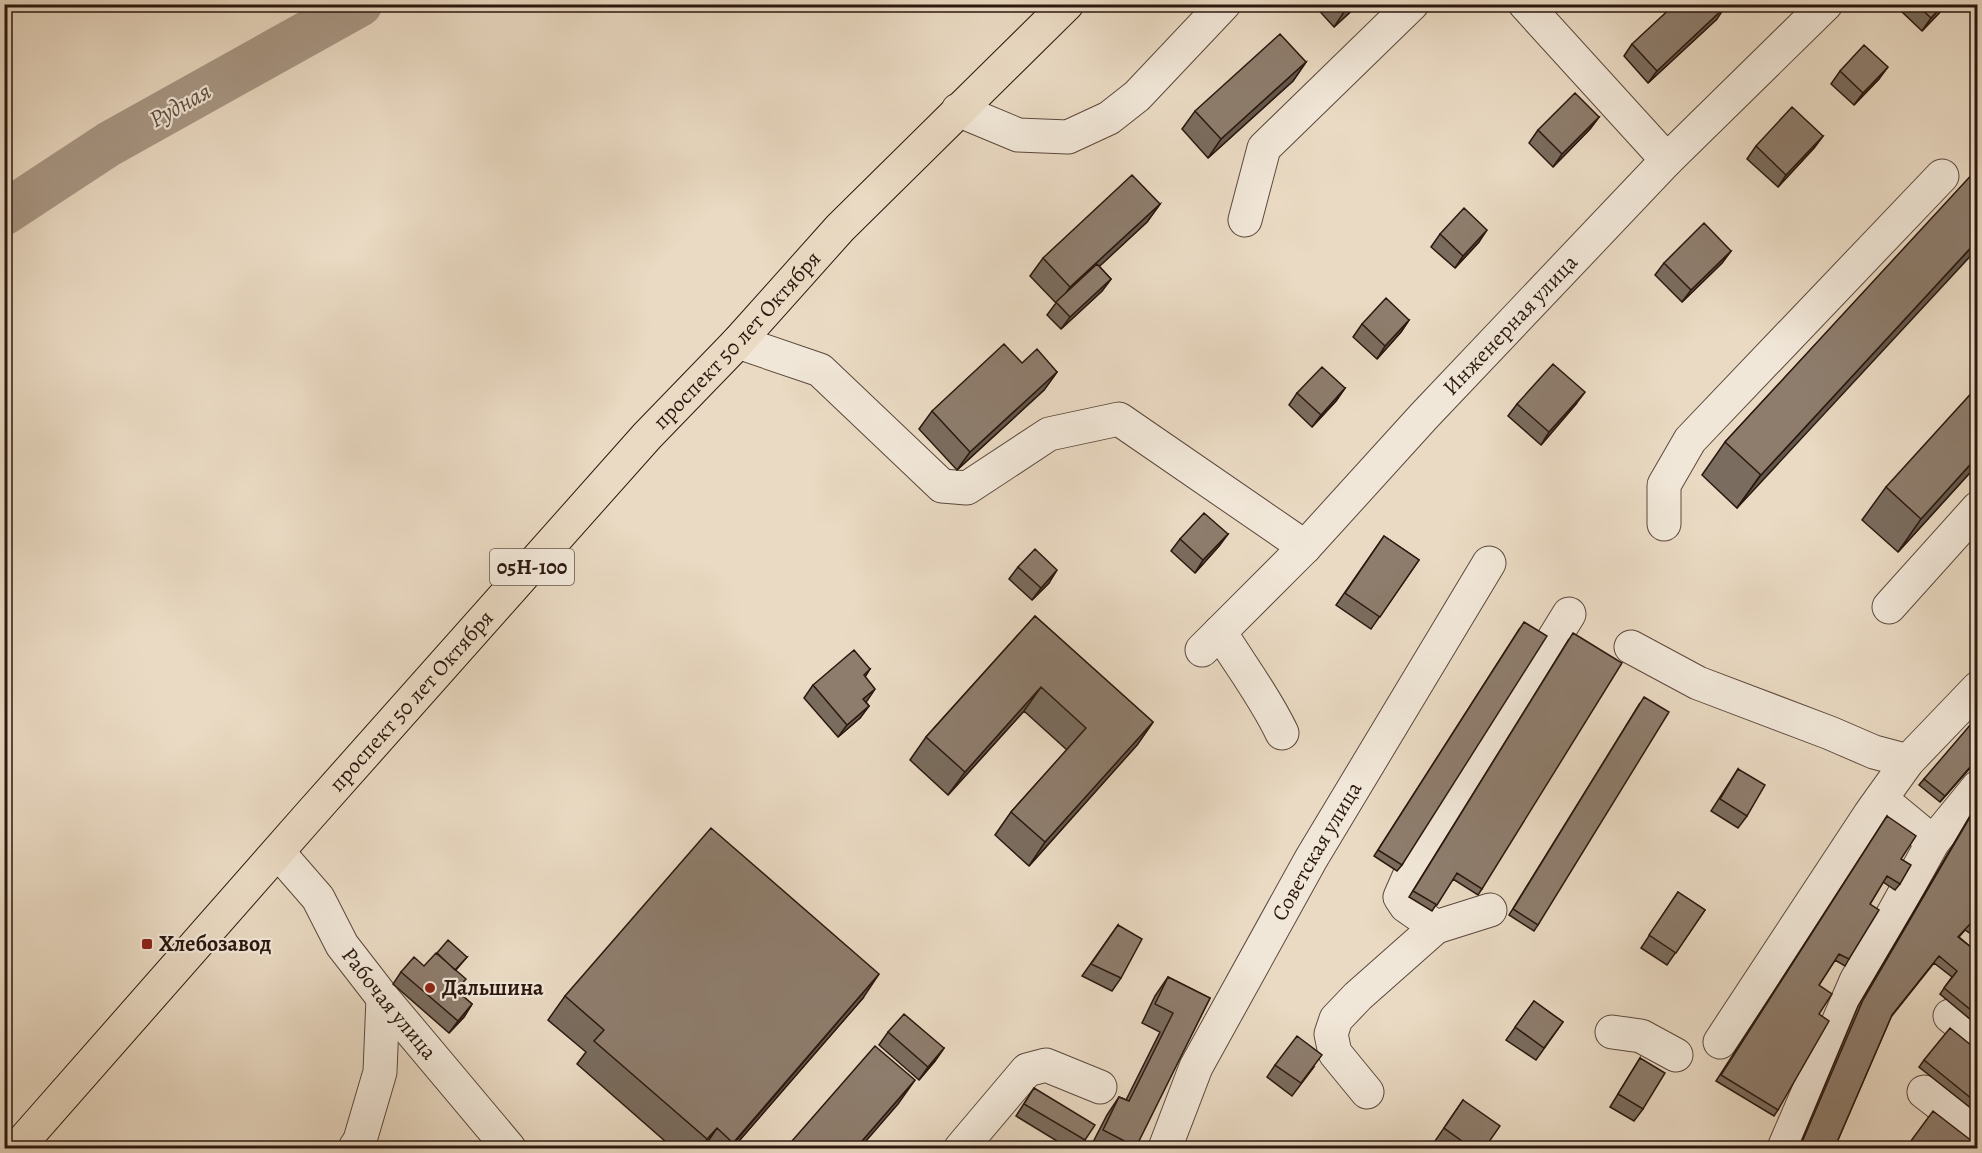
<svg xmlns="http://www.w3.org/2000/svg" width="1982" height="1153" font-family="Alegreya,serif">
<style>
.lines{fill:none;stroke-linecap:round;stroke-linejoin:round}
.river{stroke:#a99886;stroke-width:45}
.minor-casing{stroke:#5b483c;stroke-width:35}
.major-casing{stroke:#2b180f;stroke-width:35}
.minor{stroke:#f1e7d8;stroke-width:33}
.major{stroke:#eadac3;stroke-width:33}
.wall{fill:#7a6c5e;stroke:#2b180f;stroke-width:1.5}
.shaded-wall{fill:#63584c;stroke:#2b180f;stroke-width:1.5}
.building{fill:#8e7d6d;stroke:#2b180f;stroke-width:1.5}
.poi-dot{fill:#8f2418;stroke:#f1e7d8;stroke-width:2}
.labels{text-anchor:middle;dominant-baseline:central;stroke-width:4.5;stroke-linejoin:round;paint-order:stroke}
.shield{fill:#f1e7d8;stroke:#66564b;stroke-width:1.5}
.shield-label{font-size:21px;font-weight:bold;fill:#2b180f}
.street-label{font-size:22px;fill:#2b180f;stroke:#f1e7d8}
.poi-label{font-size:22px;font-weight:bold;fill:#2b180f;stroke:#f1e7d8;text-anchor:start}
.water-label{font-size:24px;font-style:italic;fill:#5d4b3f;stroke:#f1e7d8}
</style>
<rect width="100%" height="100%" fill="#eadac3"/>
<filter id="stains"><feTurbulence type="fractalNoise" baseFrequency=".00333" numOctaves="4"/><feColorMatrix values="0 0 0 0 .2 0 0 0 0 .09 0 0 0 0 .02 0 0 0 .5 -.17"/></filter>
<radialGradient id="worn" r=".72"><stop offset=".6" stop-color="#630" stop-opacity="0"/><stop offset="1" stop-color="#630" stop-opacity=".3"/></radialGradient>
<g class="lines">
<path class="river" d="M4,213L109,144L360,4"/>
<defs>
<g id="minor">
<path d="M1525,4L1667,160"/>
<path d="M958,110L1018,135L1068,137L1109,118L1137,96L1224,4"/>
<path d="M1245,220L1264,148L1412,4"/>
<path d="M738,342L820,370L942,486L967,488L1049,434L1119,419L1305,547"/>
<path d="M1664,524V485L1690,440L1942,176"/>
<path d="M1889,607L1978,508"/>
<path d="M1220,632C1241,666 1265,697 1282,733"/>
<path d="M1631,647L1698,683L1830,733L1874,752L1908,761"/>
<path id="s1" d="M1202,650L1305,547L1424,416L1667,160L1826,4"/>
<path d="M1881,799L1933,842"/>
<path id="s2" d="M278,852L318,898L342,945L383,998L509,1148"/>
<path d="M1490,910L1436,927L1406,906L1400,897L1414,865L1569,614"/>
<path d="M1950,1016L1978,1038"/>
<path d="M1612,1032L1641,1036L1676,1055"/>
<path d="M1720,1042L1870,814L1908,761L1978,688"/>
<path d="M1367,1092L1335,1053L1331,1034L1336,1019L1358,996L1436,927"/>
<path d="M1924,1092L1978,1134"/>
<path d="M355,1148L360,1140L380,1072L383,998"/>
<path d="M961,1148L1027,1070L1046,1065L1100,1087"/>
<path id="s3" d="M1165,1148L1196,1067L1311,859L1489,563"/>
<path d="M1784,1148L1856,981L1933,842L1978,787"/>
</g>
<g id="major">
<path id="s4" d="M17,1148L309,816L647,436L738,342L840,228L1067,4"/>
</g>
</defs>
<use href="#minor" class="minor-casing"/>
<use href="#major" class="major-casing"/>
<use href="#minor" class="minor"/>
<use href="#major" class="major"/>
</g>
<path class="wall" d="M1313,4H1359L1334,27Z
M1902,4H1947L1922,31L1899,9Z
M1717,19L1648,83L1624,56L1632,44Z
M1306,62L1293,81L1208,158L1182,129L1195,111Z
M1840,71L1879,79L1854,105L1831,84Z
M1599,117L1590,129L1553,167L1529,143L1538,130Z
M1823,136L1814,148L1778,187L1747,159L1756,146Z
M1977,171L1737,508L1702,475L1725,442Z
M1160,204L1147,222L1099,266L1111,279L1102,291L1061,329L1047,315L1056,303L1030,276L1043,258Z
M1440,234L1479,242L1455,268L1431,247Z
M1731,251L1722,263L1682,302L1655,275L1664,263Z
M1409,320L1401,332L1377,359L1353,337L1362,324Z
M1022,363L1057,372L1044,390L957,470L919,429L932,411Z
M1345,388L1336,401L1312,427L1289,405L1297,393Z
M1517,404H1576L1541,445L1508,416Z
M1977,465L1898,552L1862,520L1886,487Z
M1228,534L1219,546L1195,573L1171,551L1180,539Z
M1384,536L1419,560L1371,629L1336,605Z
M1018,567L1049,583L1032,600L1009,579Z
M1035,616L1153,722L1137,745L1029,866L995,835L1011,812L1067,750L1024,711L948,795L910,760L926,737Z
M1520,628L1402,865L1397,871L1374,856Z
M1569,639L1482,889L1478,895L1453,879L1432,911L1409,897Z
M870,669L865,677L866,702L869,706L860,718L838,737L804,698L813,685Z
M1640,703L1538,925L1534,931L1509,915Z
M1977,760L1940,802L1919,785L1924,779Z
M1738,769L1747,816L1738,828L1711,811Z
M1977,804V872L1973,883L1977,878V938L1965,930L1959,937L1977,952V1025L1940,994L1952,977L1934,963L1891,1017L1834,1149H1798L1858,1006Z
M1887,816L1901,859L1900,884L1895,890L1883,882L1870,904L1849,959L1845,966L1835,960L1819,985V1014L1778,1110L1774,1116L1716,1081Z
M1678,892L1705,910L1667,965L1641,948Z
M1118,925L1121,978L1112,991L1082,976Z
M467,957L456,970L457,991L472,1004L464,1017L449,1033L393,984L401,972L424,966Z
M1168,977L1210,998L1134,1149L1090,1148L1107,1115L1119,1097L1126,1100L1160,1032L1142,1023L1155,996Z
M565,996L863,998L732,1149H674L577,1064L586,1052L548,1020Z
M1534,1001L1563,1022L1536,1060L1506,1040Z
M888,1032L944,1048L935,1061L919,1080L879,1045Z
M1977,1050V1113L1919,1067L1924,1060Z
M1640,1058L1643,1109L1634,1121L1610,1107Z
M1275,1065L1314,1067L1292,1096L1267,1077Z
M1034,1088L1085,1140L1079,1149H1070L1016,1116Z
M1463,1100L1484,1149H1446L1435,1141Z"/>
<path class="shaded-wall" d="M1352,4H1359L1334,27L1346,9Z
M1944,4L1947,5L1922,31L1931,18Z
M1725,7L1717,19L1648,83L1657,71Z
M1306,62L1293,81L1208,158L1221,139Z
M1888,67L1879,79L1854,105L1863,93Z
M1599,117L1590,129L1553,167L1562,154Z
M1823,136L1814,148L1778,187L1786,175Z
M1160,204L1147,222L1058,305L1070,287Z
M1487,230L1479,242L1455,268L1463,256Z
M1977,241V249L1737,508L1761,475Z
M1731,251L1722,263L1682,302L1691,290Z
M1111,279L1102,291L1061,329L1070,317Z
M1409,320L1401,332L1377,359L1385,346Z
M1057,372L1044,390L957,470L970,452Z
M1345,388L1336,401L1312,427L1321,415Z
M1585,392L1576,404L1541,445L1549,432Z
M1977,457V465L1898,552L1921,519Z
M1228,534L1219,546L1195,573L1203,560Z
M1057,570L1049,583L1032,600L1041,588Z
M1041,687L1024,711L948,795L965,772Z
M875,689L867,701L855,712L863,699Z
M869,706L860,718L838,737L847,725Z
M1153,722L1137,745L1029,866L1045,842Z
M1977,759V760L1940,802L1945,796Z
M879,974L863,998L732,1149H729Z
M472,1004L464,1017L449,1033L458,1021Z
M944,1048L935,1061L919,1080L928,1067Z
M915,1080L898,1104L859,1149H855Z
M717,1128L703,1149H701L707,1139Z"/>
<path class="building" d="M1342,4H1352L1346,9Z
M1675,4H1723L1725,7L1657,71L1632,44Z
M1916,4H1944L1931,18Z
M1280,34L1306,62L1221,139L1195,111Z
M1864,45L1888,67L1863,93L1840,71Z
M1575,93L1599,117L1562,154L1538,130Z
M1792,107L1823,136L1786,175L1756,146Z
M1976,170L1977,171V241L1761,475L1725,442Z
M1132,175L1160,204L1070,287L1043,258Z
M1464,208L1487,230L1463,256L1440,234Z
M1704,223L1731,251L1691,290L1664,263Z
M1097,264L1111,279L1070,317L1056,302Z
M1386,298L1409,320L1385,346L1362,324Z
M1004,344L1022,363L1037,349L1057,372L970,452L932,411Z
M1553,364L1585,392L1549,432L1517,404Z
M1322,367L1345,388L1321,415L1297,393Z
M1977,387V457L1921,519L1886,487Z
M1204,513L1228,534L1203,560L1180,539Z
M1384,536L1419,560L1380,617L1345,593Z
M1035,549L1057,570L1041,588L1018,567Z
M1035,616L1153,722L1045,842L1011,812L1086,728L1041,687L965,772L926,737Z
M1524,622L1547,636L1402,865L1378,850Z
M1573,633L1622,663L1482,889L1457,873L1437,905L1413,891Z
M854,650L870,669L864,675L875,689L863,699L869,706L847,725L813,685Z
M1644,697L1669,712L1538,925L1513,909Z
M1977,717V759L1945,796L1924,779Z
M1738,769L1765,785L1747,816L1720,799Z
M1977,805V872L1973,883L1977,878V929L1970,924L1958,937L1977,952V1015L1944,988L1957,971L1939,956L1892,1015L1834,1149H1799L1863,1000Z
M1887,816L1916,836L1901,859L1911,865L1900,884L1887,876L1870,904L1879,910L1849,959L1839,954L1819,985L1832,994L1819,1014L1829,1021L1778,1110L1721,1075Z
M711,828L879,974L733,1143L717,1128L707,1139L594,1041L604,1030L565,996Z
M1678,892L1705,910L1676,953L1649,935Z
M1118,925L1142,939L1121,978L1091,964Z
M448,940L467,957L455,970L437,953Z
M436,953L466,979L456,990L472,1004L458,1021L401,972L414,957L424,966Z
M1168,977L1210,998L1136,1147L1103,1130L1119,1097L1129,1101L1173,1013L1155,1004Z
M1534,1001L1563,1022L1544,1048L1515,1027Z
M904,1014L944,1048L928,1067L888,1032Z
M1950,1028L1977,1050V1103L1924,1060Z
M1297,1036L1322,1055L1301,1083L1275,1065Z
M875,1046L915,1080L855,1149H785Z
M1640,1058L1665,1073L1643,1109L1618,1094Z
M1034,1088L1095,1125L1085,1140L1024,1104Z
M1463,1100L1500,1126L1484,1149H1473L1444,1128Z
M1933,1111L1977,1145V1149H1905Z"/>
<g class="poi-dot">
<rect x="141" y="938" width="12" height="12" rx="3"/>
<circle cx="430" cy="988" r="6"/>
</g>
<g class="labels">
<rect class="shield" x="490" y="549" width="84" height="36" rx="4.5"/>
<g class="shield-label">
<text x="532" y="567">05Н-100</text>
</g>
<g class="street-label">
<text stroke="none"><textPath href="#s1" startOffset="448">Инженерная улица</textPath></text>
<text stroke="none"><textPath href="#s4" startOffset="1082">проспект 50 лет Октября</textPath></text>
<text stroke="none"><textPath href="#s4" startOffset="596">проспект 50 лет Октября</textPath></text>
<text stroke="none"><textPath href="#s3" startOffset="334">Советская улица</textPath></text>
<text stroke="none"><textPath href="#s2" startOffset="189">Рабочая улица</textPath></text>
</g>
<g class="poi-label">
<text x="159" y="944">Хлебозавод</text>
<text x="442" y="988">Дальшина</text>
</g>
<g class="water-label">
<text transform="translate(180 105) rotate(-29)">Рудная</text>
</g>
</g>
<rect width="1982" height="1153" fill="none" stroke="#eadac3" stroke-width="24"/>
<rect x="6" y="6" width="1970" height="1141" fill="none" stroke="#2b180f" stroke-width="3"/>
<rect x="12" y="12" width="1958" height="1129" fill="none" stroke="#2b180f" stroke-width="1.5"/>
<rect width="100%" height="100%" filter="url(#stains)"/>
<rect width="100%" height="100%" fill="url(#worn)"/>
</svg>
